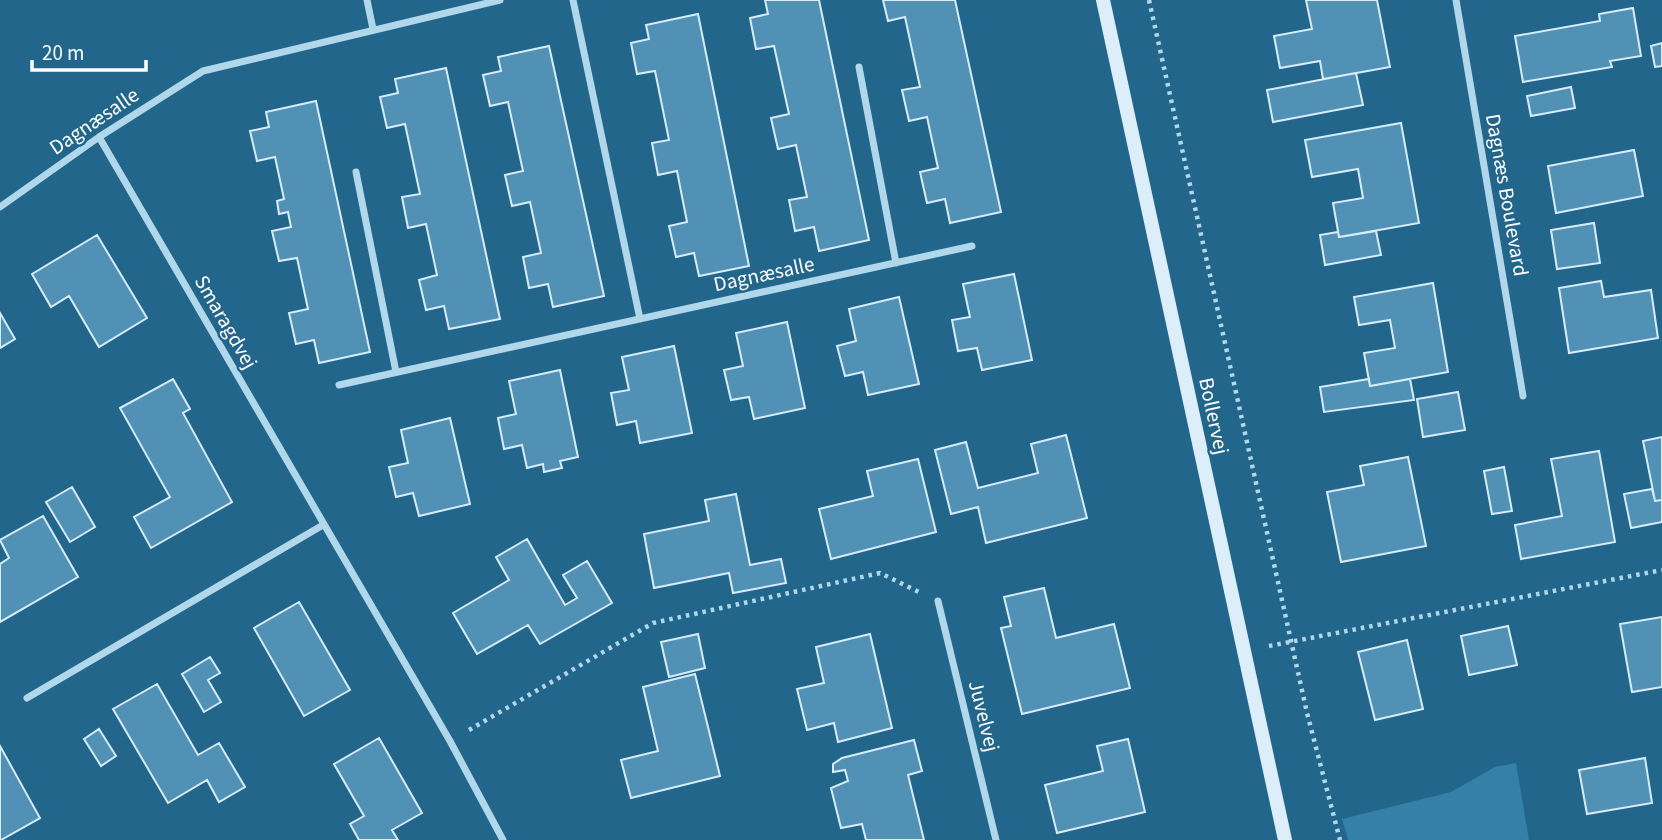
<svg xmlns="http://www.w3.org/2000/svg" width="1662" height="840" font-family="'Source Sans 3',sans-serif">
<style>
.green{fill:#3480a7}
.building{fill:#5091b5;stroke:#d6ecf8;stroke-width:2}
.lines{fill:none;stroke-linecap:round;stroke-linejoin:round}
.path{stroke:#b1d7eb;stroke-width:4.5;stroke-dasharray:3.5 5;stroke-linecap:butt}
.street{stroke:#b1d7eb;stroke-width:7}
.secondary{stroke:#dceef9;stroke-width:14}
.labels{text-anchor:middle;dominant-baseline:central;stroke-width:5;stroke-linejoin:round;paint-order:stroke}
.street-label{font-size:21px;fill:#fff;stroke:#23668c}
</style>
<rect width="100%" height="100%" fill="#23668c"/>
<path class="green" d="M1516,763L1529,840H1348L1342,819L1451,792L1495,767Z"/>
<path class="building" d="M765,0H819L869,240L819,251L814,227L795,231L789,200L807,197L796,145L778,149L771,118L789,114L774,46L756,49L750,18L768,14Z
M883,0H955L1001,212L950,223L945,199L927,203L920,172L938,168L927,117L909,121L902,90L920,87L905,17L888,21Z
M1306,0H1377L1390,67L1323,79L1320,61L1280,68L1274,36L1312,29Z
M1633,8L1641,56L1610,61L1612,67L1523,82L1515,36L1600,21L1599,14Z
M698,14L749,266L699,276L694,253L676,257L669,226L687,222L677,171L658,175L652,143L669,140L655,71L637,74L631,43L649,39L646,25Z
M1662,43V66L1655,67L1651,46Z
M549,46L604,296L553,307L548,284L529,288L523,257L541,253L530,202L512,206L505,175L523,171L508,102L490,106L483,75L501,71L498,57Z
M446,68L500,319L449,329L444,306L426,310L419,280L437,275L426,224L408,228L402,197L420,194L405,124L387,128L380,97L398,93L395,79Z
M1356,73L1363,105L1273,122L1267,90Z
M1571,87L1575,108L1531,116L1527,96Z
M316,101L370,352L319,363L314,340L296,344L289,313L308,309L297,258L279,261L272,231L291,227L288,212L279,214L277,201L284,199L275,157L257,161L250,131L269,127L266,112Z
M1401,123L1419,223L1339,237L1333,203L1363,198L1358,169L1312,177L1305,140Z
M1634,150L1643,196L1556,213L1548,166Z
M1594,223L1600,263L1557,269L1551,230Z
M1376,231L1381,255L1325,265L1320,235L1338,232L1339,237Z
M97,235L147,318L99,347L69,296L51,307L32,274Z
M1014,274L1032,360L982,370L977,348L958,351L952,320L970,317L963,284Z
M1601,281L1604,297L1651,290L1658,338L1569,353L1559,288Z
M1433,283L1448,372L1370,386L1364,353L1395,348L1390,320L1359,325L1354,297Z
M899,297L919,384L868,395L863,372L845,376L837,346L856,341L849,309Z
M0,313L15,339L0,348Z
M787,322L805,408L754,419L749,397L731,400L724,370L743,366L736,333Z
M674,346L692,433L640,443L636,421L617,425L611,393L629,390L622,357Z
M560,370L578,457L560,461L562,468L544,472L543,464L527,468L522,445L504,449L498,418L516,414L509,381Z
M173,379L190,409L183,413L232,502L151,548L134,517L170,497L120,408Z
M1369,379L1370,386L1410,379L1414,400L1324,412L1320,387Z
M1458,392L1465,430L1423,437L1417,399Z
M450,418L470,504L419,516L413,493L396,497L389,467L408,463L401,430Z
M1066,435L1087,518L986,543L978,507L951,514L935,450L966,442L978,488L1038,473L1031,444Z
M1662,437V500L1655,501L1643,441Z
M1599,451L1615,542L1521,559L1515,525L1562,516L1551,459Z
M1408,457L1426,546L1341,562L1327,492L1364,485L1360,466Z
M918,459L936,532L831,559L819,509L873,496L867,471Z
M1504,467L1512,511L1492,514L1484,471Z
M72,487L95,527L70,542L46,502Z
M1652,489L1655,501L1662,500V522L1631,528L1624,494Z
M736,494L750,565L781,559L786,583L733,593L729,573L654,588L644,534L709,521L705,500Z
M43,516L78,577L0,622V564L9,558L0,540Z
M527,539L565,605L577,598L563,575L587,561L612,603L540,644L528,625L477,654L453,613L509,580L496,557Z
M1044,588L1056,638L1114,624L1130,688L1022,714L1001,628L1011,626L1004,597Z
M299,602L350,690L304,716L254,628Z
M1662,617V687L1632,692L1620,624Z
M1508,626L1517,665L1469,675L1461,636Z
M698,634L705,668L669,677L661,642Z
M870,634L892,728L838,742L834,723L807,730L797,689L824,683L816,647Z
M1407,640L1423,709L1375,720L1358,652Z
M210,657L220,673L208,680L221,702L204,712L182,674Z
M695,674L720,776L631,798L621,760L658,751L643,687Z
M157,684L198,755L219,743L245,787L219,802L207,780L168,803L113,709Z
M99,729L116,756L101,766L84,739Z
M379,738L422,813L392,830L398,840H359L350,824L364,816L334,764Z
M1128,739L1145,812L1057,833L1045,785L1103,771L1097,746Z
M914,740L922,771L908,775L924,840H866L862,824L841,828L831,788L848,781L845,770L833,772V764L842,758Z
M0,746L40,818L1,840H0Z
M1645,758L1652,803L1587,814L1579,770Z"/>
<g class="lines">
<path class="path" d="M1149,0L1307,713L1340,840
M1269,646L1662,570
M469,730L653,623L880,573L919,592"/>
<path class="street" d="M367,0L373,29
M573,0L640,319
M1456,0L1523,396
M859,67L896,263
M99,137L450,741L503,840
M356,172L396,372
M0,207L99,137L203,71L500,0
M339,385L972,246
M938,601L996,840
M27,698L323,525"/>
<path class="secondary" d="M1103,0L1285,840"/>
</g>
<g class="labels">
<g class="street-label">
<text transform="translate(94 121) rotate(-34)">Dagnæsalle</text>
<text transform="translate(1507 195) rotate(80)">Dagnæs Boulevard</text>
<text transform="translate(764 274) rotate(-12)">Dagnæsalle</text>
<text transform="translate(226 322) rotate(60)">Smaragdvej</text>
<text transform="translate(1214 416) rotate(78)">Bollervej</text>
<text transform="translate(984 716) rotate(76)">Juvelvej</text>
</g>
</g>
<path d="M32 60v10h114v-10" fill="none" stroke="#ffffff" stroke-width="3.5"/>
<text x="42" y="60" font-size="21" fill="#ffffff" stroke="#23668c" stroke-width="5" paint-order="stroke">20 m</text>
</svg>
